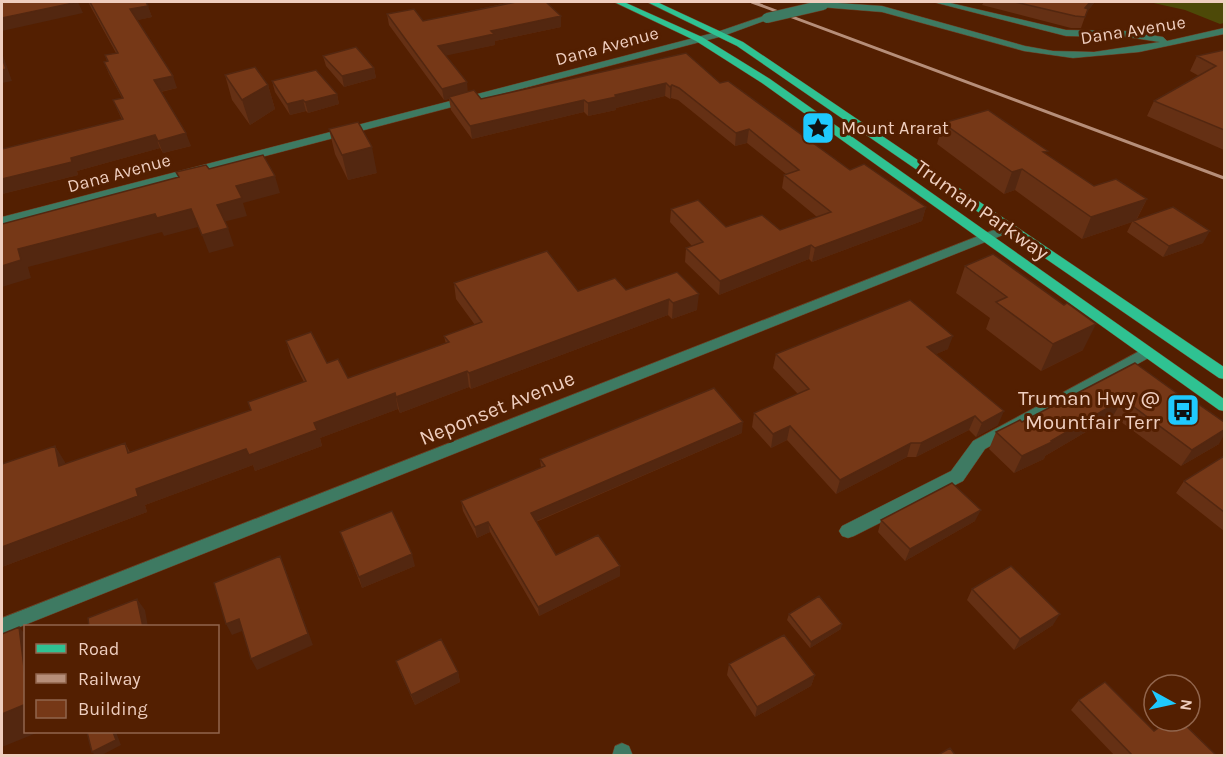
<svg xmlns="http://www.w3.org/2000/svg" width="1226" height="757" font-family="Karla,sans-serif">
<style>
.green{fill:#4d4908}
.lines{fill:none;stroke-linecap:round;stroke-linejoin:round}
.minor-casing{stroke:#6f3e23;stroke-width:1}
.major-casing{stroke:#6f3e23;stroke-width:1}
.minor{fill:#3e7a62;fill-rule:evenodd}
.major{fill:#2fc292;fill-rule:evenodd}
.rail{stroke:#b68e79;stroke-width:3}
.minor-bridge-casing{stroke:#6f3e23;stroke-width:11;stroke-linecap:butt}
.minor-bridge{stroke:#3e7a62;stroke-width:10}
.wall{fill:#653014}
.shaded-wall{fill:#532710}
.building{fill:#763817;stroke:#532710;stroke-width:1.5}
.labels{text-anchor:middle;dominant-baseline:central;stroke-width:6;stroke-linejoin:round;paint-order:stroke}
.far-street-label{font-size:18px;fill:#efcebf;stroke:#531f01}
.far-poi-label{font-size:18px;fill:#efcebf;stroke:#531f01;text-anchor:start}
.street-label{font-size:21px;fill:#efcebf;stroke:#531f01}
.poi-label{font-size:21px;fill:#efcebf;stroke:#531f01;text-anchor:end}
</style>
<rect width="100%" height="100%" fill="#531f01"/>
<path class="green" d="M1149,2H1224V23L1220,24L1185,10Z"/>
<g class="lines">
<defs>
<path id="minor" d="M823,2L882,6L1025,46L1053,51L1094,52L1160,42L1127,37L1066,36L933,2H946L1066,30L1127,31L1163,37L1167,41L1224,28V34L1139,52L1073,58L1024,51L882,12L820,7L818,5Z
M764,16L772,18L723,36L2,225V217L717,32Z
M1009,224L1013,225L1015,228L1013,231L2,634V618Z
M1147,347L1154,352L1152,356L985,449L963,481L854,536L848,538L842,536L839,531L842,526L951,471L973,441Z
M622,743L629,746L633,756H612L615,746Z"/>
<path id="major" d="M614,2H624L702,37L770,79L1224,399V411L1219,410L762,83L696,41Z
M647,2H657L743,42L1224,367V379L1219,378L737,46Z"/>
</defs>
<use href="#minor" class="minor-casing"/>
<use href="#major" class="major-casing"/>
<use href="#minor" class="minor"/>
<use href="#major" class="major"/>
<path class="rail" d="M752,2L1224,178"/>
<defs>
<path id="minor-bridge" d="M767,18L823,5"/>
</defs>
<use href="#minor-bridge" class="minor-bridge-casing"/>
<use href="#minor-bridge" class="minor-bridge"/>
</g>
<path class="wall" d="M88,2H146L152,17L137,20L177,88L161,92L191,146L163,153L160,148L77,171L78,175L2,194L122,120L113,100L122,98L109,74L104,62L107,61L105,55L116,53Z
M504,2H546L561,16V27L495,41V45L446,55L468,92L481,99L686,53L720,83L850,170L926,207L922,221L812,262L809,259L719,295L685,262L686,248L692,246L670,222L671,209L726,227L780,230L817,217L782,188L784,175L786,174L747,143L735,146L678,100L671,98L670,99L665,96L616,108V110L588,116L584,112L472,139L451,110L449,99L444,100L389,25L387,14L423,21L507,3Z
M984,2H1095L1087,11L1081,28H1071L982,5Z
M1224,50V150L1147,116L1154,101L1199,76L1190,71L1197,56Z
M323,56L374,68L376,78L344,87L326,66Z
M225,75L268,85L275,109L250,125L232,100Z
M272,81L337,94L339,104L308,113L306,111L290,115L275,92Z
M943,123L1047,155L1094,186L1147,199L1137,219L1203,243L1163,257L1127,232L1132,222L1082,239L1015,190L1004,194L937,144Z
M329,129L377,173L348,180L335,154Z
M965,266L1083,350L1041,371L986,329L990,318L956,293Z
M677,272L697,310L672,319L668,315L471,389L469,387L400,413L398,409L320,438L322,446L255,471L253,465L145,505L147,512L2,567L55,446L65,464L125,443L130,452L251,410L304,382L291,357L286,341L327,363L348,378L446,344L444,336L475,325L456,299L454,283L578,291L626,290Z
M948,349L936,354L998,425L976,437L969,430L916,457H907L836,494L787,440L771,448L752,427L754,413L798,394L773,368L776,354Z
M1135,363L1219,444L1181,466L1113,416L1045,456L1044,459L1014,473L989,449L996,432L1022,422Z
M742,433L536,522L556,555L620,576L539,616L490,532L477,538L463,511L461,501L541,468L540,459Z
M1224,456V531L1176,493L1184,481Z
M881,520L975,521L905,561L878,532Z
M340,532L415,566L362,588Z
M972,589L1053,625L1014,650L967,600Z
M789,614L841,629L810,648L787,620Z
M396,661L458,672L460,682L415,705L400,672Z
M729,664L815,675L811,686L755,717L727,675Z
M1079,700L1154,731L1217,756H1115L1071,710Z"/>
<path class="shaded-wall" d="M78,2L83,13L2,31V18Z
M1090,2H1095L1083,17L1085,8Z
M148,6L152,17L134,21L130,9Z
M561,16V27L495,41V45L440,57L438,46L491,31Z
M2,53L12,81L2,83Z
M374,68L376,78L344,87L342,76Z
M173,76L177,88L159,92L154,80Z
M467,82L468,94L449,97V99L444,100L442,89Z
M666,83L665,96L616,108V110L588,116V103L615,95Z
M268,85L275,109L250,125L242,100Z
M672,85L671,98L670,99V87Z
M337,94L339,104L308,113L305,102Z
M303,100L306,111L290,115L287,104Z
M584,100V112L472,139L470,126Z
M749,129L747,143L735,146L736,133Z
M186,133L191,146L163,153L158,141Z
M155,135L160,148L77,171L78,175L2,194V179L71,158Z
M372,147L377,173L348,180L342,155Z
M1022,169L1015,190L1004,194L1012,172Z
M275,176L280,193L243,203L247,216L223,222L217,205L236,186Z
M1147,199L1136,220L1133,221L1132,222L1082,239L1091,217Z
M926,207L922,221L812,262L815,248Z
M191,209L198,227L164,236L162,232L28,267L31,278L2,287V266L18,249L155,214Z
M228,228L234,246L209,253L202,235Z
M1210,231L1203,243L1163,257L1169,246Z
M811,245L809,259L719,295L720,281Z
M699,294L697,310L672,319L673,303Z
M669,299L668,315L471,389L469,373Z
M1096,324L1083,350L1041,371L1053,344Z
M953,336L948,349L923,360L927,347Z
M467,371L469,387L400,413L396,397Z
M395,393L398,409L320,438L322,446L255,471L253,465L145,505L147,512L2,567V547L136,489Z
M1123,399L1113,416L1045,456L1044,459L1014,473L1022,456Z
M1004,411L998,425L976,437L982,423Z
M975,416L969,430L916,457L921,443Z
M743,422L742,433L532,523L531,513Z
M790,426L787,440L771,448L773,434Z
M1224,430V435L1219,444L1181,466L1192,450Z
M911,443L907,457L836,494L840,480Z
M55,446L65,462L69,482L59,466Z
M981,510L975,521L905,561L910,549Z
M488,522L490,532L477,538L475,527Z
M412,554L415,566L362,588L359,577Z
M280,556L285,568L313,645L257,670L251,659Z
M620,566V576L539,616L538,607Z
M137,599L145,610L148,627H143Z
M1060,614L1053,625L1014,650L1020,639Z
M239,619L245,630L232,635L226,624Z
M842,624L841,629L810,648L811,642Z
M19,627L26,635V684Z
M458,672L460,682L415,705L411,695Z
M815,675L811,686L755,717L757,707Z
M26,704V732H39L2,747V714Z
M113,732H116L121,745L100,756H96L92,752Z"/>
<path class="building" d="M2,2H78L2,18Z
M90,2H146L148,6L130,9L173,76L154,80L186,133L158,141L155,135L71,158L72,162L2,179V149L123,119L113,100L123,98L104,62L108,61L105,55L118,53Z
M516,2H546L561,16L491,31L494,34L438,46L467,82L442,89L387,14L414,9L423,21Z
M1015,2H1090L1085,8L1088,9L1085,17L1075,16Z
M356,47L374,68L342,76L323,56Z
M1224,50V130L1154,101L1216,66L1197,56Z
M686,53L720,83L728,81L850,170L864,164L926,207L815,248L811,245L720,281L686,248L703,242L671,209L698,200L726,227L762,215L780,230L831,212L784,175L799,170L749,129L736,133L679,88L672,85L670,87L666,83L615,95L616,97L588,103L584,100L470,126L449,97L474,90L481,99Z
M2,57L6,69L2,70Z
M255,67L268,85L242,100L225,75Z
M316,70L337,94L305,102L303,100L287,104L272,81Z
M988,110L1048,151L1043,152L1094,186L1116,179L1147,199L1091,217L1022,169L1012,172L943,123Z
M358,122L372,147L342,155L329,129Z
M263,155L275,176L236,186L242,198L217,205L228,228L202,235L191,209L157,218L155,214L18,249L21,260L2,266V224L179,177L176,172L206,165L209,169Z
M1173,207L1210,231L1169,246L1133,221Z
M547,251L578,291L615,278L626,290L677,272L699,294L673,303L669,299L469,373L467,371L396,397L395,393L314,423L317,430L249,455L246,449L136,489L138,496L2,547V464L55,446L59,466L125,443L128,453L251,410L248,402L306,381L286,341L311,332L327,363L338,359L348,378L449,342L444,336L482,322L454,283Z
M993,254L1064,305L1067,303L1096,324L1053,344L996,302L1007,297L965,266Z
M910,300L953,336L927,347L1004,411L982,423L975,416L921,443H911L840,480L790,426L773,434L754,413L809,389L776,354Z
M1135,363L1188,401L1191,399L1224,422V430L1192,450L1123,399L1051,441L1052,442L1022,456L996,432L1020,420L1022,422Z
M714,388L743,422L531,513L556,555L598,535L620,566L538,607L488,522L475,527L461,501L545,466L540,459Z
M1224,456V512L1184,481Z
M952,483L981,510L910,549L881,520Z
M392,511L412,554L359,577L340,532Z
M280,556L308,634L251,659L239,619L226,624L214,583Z
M1011,566L1060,614L1020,639L972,589Z
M819,596L842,624L811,642L789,614Z
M137,599L143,627H89L88,618Z
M19,627L26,684V704L2,714V634Z
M784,635L815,675L757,707L729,664Z
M441,639L458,672L411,695L396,661Z
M1105,682L1154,731L1168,721H1181L1217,756H1133L1079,700Z
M87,732H113L116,740L92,752Z
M950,748L956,756H936Z"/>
<defs>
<symbol id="sight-square" viewBox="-11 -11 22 22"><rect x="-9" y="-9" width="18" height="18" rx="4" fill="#1fc9fd" stroke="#531f01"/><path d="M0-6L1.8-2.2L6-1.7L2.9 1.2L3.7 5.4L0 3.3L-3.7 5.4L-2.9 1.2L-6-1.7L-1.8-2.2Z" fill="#111"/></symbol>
<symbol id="bus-square" viewBox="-11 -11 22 22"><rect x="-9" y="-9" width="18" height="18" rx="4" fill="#1fc9fd" stroke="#531f01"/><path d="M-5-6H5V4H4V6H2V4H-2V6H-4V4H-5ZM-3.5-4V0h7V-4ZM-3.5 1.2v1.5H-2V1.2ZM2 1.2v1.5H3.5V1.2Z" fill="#111"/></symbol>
</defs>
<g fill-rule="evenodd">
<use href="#sight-square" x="799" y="109" width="38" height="38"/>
<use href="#bus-square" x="1164" y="391" width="38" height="38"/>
</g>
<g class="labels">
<g class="far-street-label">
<text transform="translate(1133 30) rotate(-9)">Dana Avenue</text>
<text transform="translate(607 46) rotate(-15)">Dana Avenue</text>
<text transform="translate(119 173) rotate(-15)">Dana Avenue</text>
</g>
<g class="far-poi-label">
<text x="841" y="128">Mount Ararat</text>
</g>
<g class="street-label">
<text transform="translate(982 210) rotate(35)">Truman Parkway</text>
<text transform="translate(497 408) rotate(-22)">Neponset Avenue</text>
</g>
<g class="poi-label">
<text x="1160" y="398">Truman Hwy @<tspan x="1160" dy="24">Mountfair Terr</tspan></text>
</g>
</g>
<rect width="1226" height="757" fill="none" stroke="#efcebf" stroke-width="6"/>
<rect x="24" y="625" width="195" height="108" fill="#531f01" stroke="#91654d" stroke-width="1.5"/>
<rect x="36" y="644" width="30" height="9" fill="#2fc292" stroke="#91654d" stroke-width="1.5"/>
<text x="78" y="655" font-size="18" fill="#efcebf">Road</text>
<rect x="36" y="674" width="30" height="9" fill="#b68e79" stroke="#91654d" stroke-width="1.5"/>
<text x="78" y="685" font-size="18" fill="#efcebf">Railway</text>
<rect x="36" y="700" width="30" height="18" fill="#763817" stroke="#91654d" stroke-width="1.5"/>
<text x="78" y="715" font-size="18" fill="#efcebf">Building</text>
<g transform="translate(1172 703) rotate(98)"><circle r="28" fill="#531f01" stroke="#91654d" stroke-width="1.5"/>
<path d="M0-4.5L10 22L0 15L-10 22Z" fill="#1fc9fd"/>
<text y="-9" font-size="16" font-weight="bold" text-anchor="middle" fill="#efcebf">N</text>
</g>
</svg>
